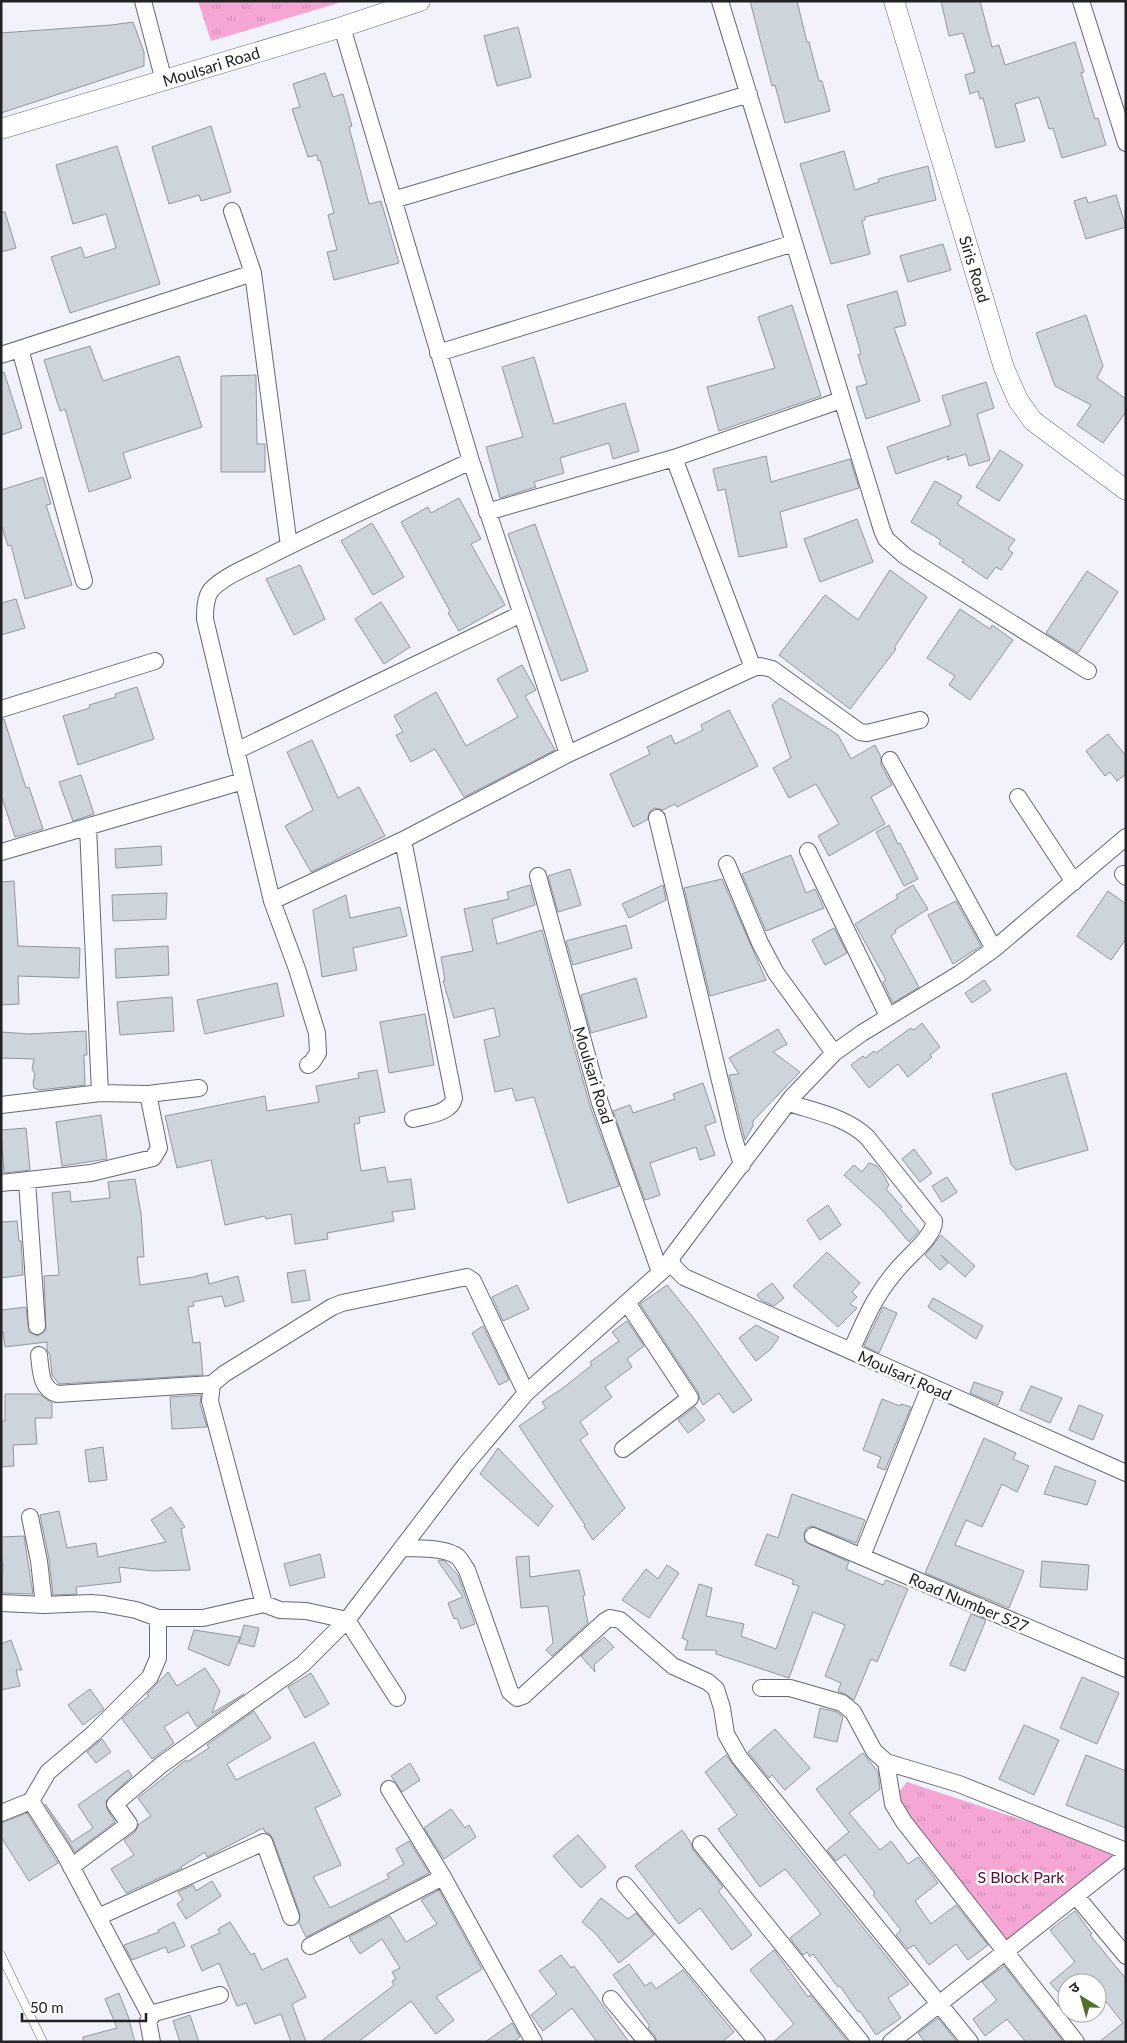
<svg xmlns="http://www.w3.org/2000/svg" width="1127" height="2043" font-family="Lato,'Noto Sans Devanagari',sans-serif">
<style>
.park{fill:url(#park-tufts)}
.building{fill:#ced4dc;stroke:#91979e}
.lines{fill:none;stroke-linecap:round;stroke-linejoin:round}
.service-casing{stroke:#686871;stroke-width:9}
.minor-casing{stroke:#686871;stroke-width:18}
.tertiary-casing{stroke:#686871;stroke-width:21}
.service{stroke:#fff;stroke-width:8}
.minor{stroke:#fff;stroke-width:16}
.tertiary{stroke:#fff;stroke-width:20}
.labels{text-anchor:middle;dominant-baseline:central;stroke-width:5;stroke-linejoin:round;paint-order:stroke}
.street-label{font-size:16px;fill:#212225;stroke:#fff}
.park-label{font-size:16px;fill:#530b3c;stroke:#fff}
</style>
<defs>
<pattern id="park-tufts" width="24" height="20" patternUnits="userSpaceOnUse" patternTransform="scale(1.25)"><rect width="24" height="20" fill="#f6a6d4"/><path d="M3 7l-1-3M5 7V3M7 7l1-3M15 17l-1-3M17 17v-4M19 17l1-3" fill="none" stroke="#d38fb6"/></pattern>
</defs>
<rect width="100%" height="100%" fill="#f1f2fb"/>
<path class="park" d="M198,1H345L211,41Z
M907,1782L1126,1854L1011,1950L892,1801Z"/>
<path class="building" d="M750,1H797L807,42H809L819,81H822L830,111L785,123L775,85L772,86Z
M941,1H980L992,47L999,45L1005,65L1075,42L1084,72L1081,73L1095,119L1098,118L1106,145L1062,158L1053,128L1049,129L1039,97L1015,104L1025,141L996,148L983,98L980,99L978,91L970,94L965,75L975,72L963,33L949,36Z
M133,22L144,52V66L1,113V33L111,25Z
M518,27L531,77L497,86L484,36Z
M325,73L333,97L343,94L352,126L349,127L369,204L381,201L399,263L334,280L327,252L337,250L328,215L334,213L320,160L318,161L317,155L308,157L292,109L300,107L293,84Z
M211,126L231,192L201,201L199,195L169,204L152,147Z
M117,146L160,284L70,313L51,257L81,247L85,258L116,248L106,214L73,224L56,165Z
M844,151L855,190L879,182L878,179L928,166L936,200L865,217V220L862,221L870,254L831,264L800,164Z
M1116,195L1126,227L1086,239L1074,201L1086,197L1088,203Z
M1,212H5L16,248L1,252Z
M943,244L951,270L908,282L900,256Z
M897,291L906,325L894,328L920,401L866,419L856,387L867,384L858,355L861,354L847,305Z
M792,305L821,396L719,431L707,387L775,368L758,317Z
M1086,315L1103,366L1097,378L1126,399V412L1103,443L1077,425L1091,405L1055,386L1036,333Z
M90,346L103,381L179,356L202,427L123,453L131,478L89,492L65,409L60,411L44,360Z
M534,357L554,424L625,403L639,451L613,459L609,443L560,458L564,473L534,482L536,487L500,498L486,447L523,437L502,367Z
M4,372L22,428L1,435V373Z
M256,375L257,444H265V472H221V376Z
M986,382L994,408L977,414L990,460L969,466L966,454L947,460L949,456L896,474L887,447L951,425L942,396Z
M1000,450L1023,465L999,501L976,487Z
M766,456L771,482L850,459L859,488L780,512L787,547L739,557L725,489L718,491L713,469Z
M43,477L51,504L46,505L72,585L25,599L11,545L8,546L1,524V490Z
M935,481L962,496L957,504L1015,540L1008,549L1013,553L1001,570L996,567L987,579L962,562L964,560L939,544L941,540L911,522Z
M459,498L481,539L471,544L505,605L459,631L448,613L450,611L401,522L428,507L431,513Z
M857,519L873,562L820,582L804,539Z
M372,523L404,577L373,595L341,541Z
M535,524L588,671L561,681L508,534Z
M300,565L325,619L294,635L266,579Z
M890,570L927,597L894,648L896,649L850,709L779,655L825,595L858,620Z
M1087,571L1118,592L1078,653L1046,633Z
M16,599L25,628L1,635V603Z
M381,602L410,647L384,664L355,619Z
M960,609L990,629L992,625L1013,640L970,700L949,685L955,676L927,658Z
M522,665L536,690L525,696L555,750L464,797L435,749L411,762L396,735L403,732L394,716L436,692L466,746L518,717L497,679Z
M137,687L154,739L78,765L63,716L90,708L89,705L116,697L115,694Z
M780,698L838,735L851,759L875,745L881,757V765L892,785L871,797L885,824L829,856L818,836L839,824L816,784L789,798L773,768L791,758L772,705Z
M729,710L758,766L677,807L675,804L663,810L654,808L650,811L647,820L633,827L610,774L650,754L647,747L671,735L675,744L703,730L701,725Z
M4,719L26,788L29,787L43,829L15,837L1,795V720Z
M1108,734L1126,756V774L1117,781L1110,772L1105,776L1086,751Z
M312,740L338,798L359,787L385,836L311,872L285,826L313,810L287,752Z
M81,775L94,814L73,821L59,782Z
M889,825L898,844L900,843L918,879L904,886L876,832Z
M161,846L162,865L116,868L115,849Z
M791,855L806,893L815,889L824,908L766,931L742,874Z
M570,869L581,905L558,912L548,876Z
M722,879L766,980L710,996L684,888Z
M14,881L18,946L80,948L79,978L18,976L19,1004L1,1005V882Z
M530,885L535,905L492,919L497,944L542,930L590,1106L619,1186L568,1203L534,1097L516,1101L512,1088L495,1092L484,1040L500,1036L494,1008L454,1018L443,981H445L441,957L473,951L464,909L509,899L507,892Z
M663,885L666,900L629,918L622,904Z
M913,885L928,909L895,930L896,932L891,936L919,987L893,1003L883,982L886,980L855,924L898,898L896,895Z
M1108,891L1126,904V939L1111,960L1077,936Z
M167,893L166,919L113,921L112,895Z
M346,895L350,918L400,907L407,936L353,948L357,970L322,977L313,910Z
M956,901L981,946L953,964L928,915Z
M626,925L632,948L573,965L566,941Z
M834,928L847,953L825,965L812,940Z
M168,946L169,975L116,978L115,949Z
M636,978L647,1017L591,1033L581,995Z
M984,980L991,990L972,1003L965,993Z
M277,983L284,1016L205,1034L197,1000Z
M172,997L174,1031L120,1035L117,1002Z
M425,1014L434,1065L389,1073L380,1022Z
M922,1023L940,1047L930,1055L932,1057L908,1077L898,1064L869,1088L851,1065L863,1056L865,1058L874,1051L876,1053L911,1028L914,1030Z
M778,1029L787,1044L773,1052L800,1072L753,1121V1126L745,1140L729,1075L739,1074L729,1058Z
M86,1031L87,1055H84L85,1085L39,1090L34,1088L33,1083L35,1074L32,1069L34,1059L1,1058V1032L29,1034Z
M377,1070L385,1112L359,1117L360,1123L354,1124L361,1171L385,1167L388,1182L411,1179L415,1209L392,1212L394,1221L327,1233L328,1239L295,1244L291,1214L266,1219L265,1216L225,1225L211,1160L177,1168L165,1116L265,1096L267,1111L319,1102L316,1086L359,1078L358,1073Z
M1066,1073L1088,1150L1016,1170L1011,1164L992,1094Z
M703,1083L716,1122L705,1126L715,1155L700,1160L696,1147L650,1163L660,1195L645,1200L613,1111L630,1105L633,1113L675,1099L673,1094Z
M101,1115L107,1159L62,1166L56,1122Z
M26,1128L30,1170L4,1173L1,1130Z
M914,1149L932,1173L920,1182L902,1159Z
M869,1163L877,1166L883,1174L889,1185L886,1189L902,1207L900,1209L919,1231L910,1241L909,1242L882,1210L844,1175L854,1165L862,1172Z
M947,1177L957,1192L942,1202L932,1186Z
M135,1179L141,1214L144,1257H137L140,1285L194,1277L207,1273L209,1284L238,1276L244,1301L225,1307L222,1296L193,1302L194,1306L188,1307L193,1343L200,1342L203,1375L59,1384L52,1375L50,1355L47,1350V1342L5,1347L3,1332L1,1333V1310L26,1307L29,1332L38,1336L46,1330L44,1276L59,1275L52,1193L70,1191L71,1202L110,1198L108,1182Z
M828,1205L841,1225L820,1240L807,1220Z
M17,1221L19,1241H21L23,1275L1,1278V1222Z
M941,1235L975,1266L965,1277L941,1255L948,1263L940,1270L925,1255Z
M827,1252L860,1283L852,1292L857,1297L850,1304L857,1308L838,1327L793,1286Z
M305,1270L310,1300L292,1303L287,1273Z
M772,1283L784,1298L774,1306L761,1300L757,1295Z
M517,1285L529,1309L503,1321L492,1297Z
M667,1285L695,1320L752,1400L733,1413L719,1393L703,1405L700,1400L698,1392L640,1304Z
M933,1298L983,1326L976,1339L928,1307Z
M883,1307L897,1313L879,1353L864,1346Z
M627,1321L644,1346L627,1359L632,1367L605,1387L612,1397L580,1422L588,1434L580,1440L625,1508L593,1540L584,1526L585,1525L519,1426L546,1408L542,1402L563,1388L592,1365L590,1362L619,1341L612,1332Z
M756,1325L779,1337L771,1349L756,1361L739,1338Z
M483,1326L509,1380L499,1385L472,1333Z
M974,1382L1003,1392L998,1405L970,1393Z
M1031,1386L1062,1398L1050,1423L1020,1410Z
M5,1394H39L52,1403V1418H35L37,1444L13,1445L14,1466L1,1467V1421H5Z
M201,1395L200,1404L207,1427L172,1429L170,1397Z
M882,1399L900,1406L901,1404L911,1407L885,1470L877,1467L881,1457L863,1450Z
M1079,1405L1103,1415L1093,1440L1069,1430Z
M695,1407L705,1420L688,1433L678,1420Z
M984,1438L1016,1453L1013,1459L1029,1466L1017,1492L1002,1484L982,1527L966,1520L955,1545L1024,1571L1009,1608L925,1573Z
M103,1447L107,1480L89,1482L85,1450Z
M498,1448L553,1506L538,1526L480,1474Z
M1055,1466L1096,1481L1087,1505L1044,1494Z
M792,1494L865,1520L856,1543L812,1526L807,1528L804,1533L805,1542L849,1562L846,1569L883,1585L886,1580L908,1589L877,1662L871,1659L854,1700L845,1694L838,1691L841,1683L825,1676L845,1625L813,1612L789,1678L716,1654V1650H685L688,1641L682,1638L699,1584L712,1588L706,1616L744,1624L741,1636L776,1649L799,1586L792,1584L794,1580L755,1565L767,1534L778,1538Z
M171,1507L185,1527L181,1529L190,1570L153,1571L119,1567L121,1582L76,1587L77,1594L53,1595L49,1559L40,1515L59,1511L67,1548L96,1543L98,1557L166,1542L151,1520Z
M24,1536L33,1594L2,1593L3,1564H2L1,1537Z
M320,1554L325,1577L290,1586L284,1564Z
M529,1556L530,1577L579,1570L585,1595L583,1596L588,1623L552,1656L546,1650L553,1643L548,1606L521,1608L516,1557Z
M439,1560L445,1561L458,1575L475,1624L461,1629L457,1618L454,1619L448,1603L463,1597L438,1561Z
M1042,1561L1089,1565L1087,1590L1040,1587Z
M667,1565L679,1573L649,1618L622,1600L646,1569L658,1579Z
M971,1614L986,1620L965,1671L950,1665Z
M244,1625L259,1628L254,1647L239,1643Z
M194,1630L240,1637L229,1666L188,1649Z
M604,1637L614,1647L594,1665L595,1672L581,1656Z
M11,1640L22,1670H16L20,1686L1,1690V1644Z
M205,1668L220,1691L212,1713L244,1694L197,1727L188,1712L164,1727L174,1743L152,1759L122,1719L137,1705L149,1696L147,1694L168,1672L177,1686Z
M311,1673L329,1704L305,1718L288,1687Z
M1082,1677L1119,1693L1097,1744L1060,1728Z
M90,1689L104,1709L83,1725L68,1705Z
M820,1708L837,1712L843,1717L837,1742L814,1737Z
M254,1711L271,1738L227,1764L236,1780L314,1742L341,1795L315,1808L341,1865L313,1877L330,1908L389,1878L387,1874L404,1864L396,1849L409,1841L429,1873L306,1937L299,1923L300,1914L273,1839L270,1834L265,1832L263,1828L207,1857L205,1852L181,1867L182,1868L126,1893L111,1869L134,1855L124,1840L135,1832L139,1824L151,1816L138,1798L186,1760L187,1762L209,1748L207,1745Z
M1024,1725L1059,1740L1034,1795L999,1779Z
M775,1729L810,1768L785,1790L772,1775L769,1778L748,1752Z
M102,1739L111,1752L96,1763L87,1752Z
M863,1753L878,1772L880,1789L849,1813L880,1850L891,1841L908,1864L918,1857L926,1867L938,1883L915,1901L931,1924L956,1905L988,1945L968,1960L956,1944L929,1965L914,1945L908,1949L896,1935L901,1930L873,1895L875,1893L845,1854L836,1861L827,1850L849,1832L816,1789Z
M726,1755L769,1812L909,1984L888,1998L901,2018L876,2035L860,2011L858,2012L840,1986L838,1987L813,1954L810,1957L807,1952L803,1955L790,1938L821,1914L796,1882L785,1869L760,1887L718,1829L737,1815L705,1772Z
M1086,1755L1126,1771V1828L1066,1805Z
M410,1763L420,1780L402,1792L391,1776Z
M128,1770L132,1776L106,1801L107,1809L115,1822L75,1852L45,1804L72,1842L93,1828L78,1805Z
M451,1809L465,1828L469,1825L476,1837L444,1859L424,1828Z
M27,1813L58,1863L29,1881L1,1837V1823Z
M682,1830L691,1843L693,1850L723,1887L718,1891L752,1935L732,1950L700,1908L679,1924L635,1866Z
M578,1835L606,1867L581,1888L553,1856Z
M212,1881L221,1896L186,1919L177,1904L183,1900L178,1892L193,1885L196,1891Z
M439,1890L482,1969L436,1997L454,2020L436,2034L411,2001L358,2042H320L394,1985L392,1981L396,1979L392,1972L400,1968L382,1939L360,1954L349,1937L390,1916L406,1942L437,1924L421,1900Z
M601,1898L628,1919L636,1913L654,1935L619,1963L596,1934L582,1922Z
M1075,1911L1092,1934L1090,1935L1126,1979V2042H1099L1123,2023L1097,1990V1983H1067V2002L1050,1983L1075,1962L1050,1930Z
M174,1922L185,1946L168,1953L166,1947L132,1960L124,1945L159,1932L158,1930Z
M230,1922L251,1955L254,1953L262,1970L287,1958L306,1997L292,2004L306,2042H291L281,2014L255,2024L246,2003L237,2006L219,1963L202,1971L191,1946L220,1933L218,1929Z
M774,1950L808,1997L810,1995L848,2042H773L794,2024L750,1970Z
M561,1955L571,1968L574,1966L629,2042H597L572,2008L543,2031L531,2015L557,1994L539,1971Z
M629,1964L645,1986L651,1982L656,1989L683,1970L734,2032L722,2042H657L655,2036L648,2028L650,2026L613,1975Z
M1004,1966L1062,2040L1060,2042H1026L1007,2019L985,2036L973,2019L997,2000L982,1982Z
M119,1993L128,2016L135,2042H83V2037L117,2028L105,1999Z
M190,2015L199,2042H180L173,2021Z
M938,2018L957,2042H925L918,2033Z
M512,2023L520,2037L513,2042H485Z"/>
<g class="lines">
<defs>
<path id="service" d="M1,1955L43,2042"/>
<path id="minor" d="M143,1L164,81
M720,1L882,530L886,539L905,556L1088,671
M1081,1L1126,143
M393,200L749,94
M232,211L253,273L289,546
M20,349L84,581
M438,353L794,243
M1,355L253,273
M674,458L753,668
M471,461L568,754
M487,512L674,458L841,400
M1,709L155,661
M236,751L521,614
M890,760L994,949
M1018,797L1074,882
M657,818L733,1135L742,1165
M88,827L100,1093
M1126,837L994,949L959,974L862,1033L834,1053L792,1097L671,1258L673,1266L684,1277L1126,1473
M403,840L454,1098C451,1114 426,1115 413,1119
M808,851L888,1016
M1,852L243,781
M727,864L760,943L776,973L834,1053
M1123,874L1126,877
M538,876L600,1103L660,1272
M272,901L403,840L568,754L753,668L760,666L772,669L860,732L867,733L920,720
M308,1065L312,1062L318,1053L317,1033L297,969L272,901L205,619C205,610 205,598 211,590C225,575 249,567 267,557C334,523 403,493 471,461L342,27
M789,1103C816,1112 846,1117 867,1137L934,1221C935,1234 913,1252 905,1261C877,1290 867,1315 851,1351
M1,1105L100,1093L148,1094L199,1088
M27,1181L37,1326
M1,1183L91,1173L153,1158L159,1148L148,1094
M39,1355C41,1371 40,1388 57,1394L212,1384
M623,1449L690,1398L628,1304
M30,1517L39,1561L44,1605
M813,1536L1126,1669
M404,1548C419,1549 446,1547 458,1557C462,1561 464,1566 467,1570L510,1692L517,1698L523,1696L605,1621L610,1618L620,1620L673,1666L708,1682L716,1689L722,1708L726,1734L739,1757L970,2042
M862,1556L930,1386
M1,1603L44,1605L91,1603L104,1604L136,1610L158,1618H203L264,1604
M761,1688H790L842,1703L853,1712L874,1751L886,1762L959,1784L1126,1851
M397,1698L347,1620L306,1611L280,1610L264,1604L210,1401L212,1384L224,1374L332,1307L342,1303L467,1277L473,1281L526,1393
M886,1762L893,1804L904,1822L1076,2042
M389,1789L443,1877
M31,1801L64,1853L151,2017
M1,1813L31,1801L48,1772L94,1733L150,1677L158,1658V1618
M701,1844L861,2042
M71,1867L129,1824L115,1804L161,1765L303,1664L347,1620L466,1464L526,1393L672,1262
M625,1885L757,2042
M1076,1896L1126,1956
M98,1917L264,1842L291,1917
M310,1946L443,1877L534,2042
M611,1999L647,2042
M152,2042L148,2021L154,2013L220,1995
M891,2042L1126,1856"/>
<path id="tertiary" d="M894,1L1004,368L1018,400L1033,421L1126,490
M1,129L342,27L420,1"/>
</defs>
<use href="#service" class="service-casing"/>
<use href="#minor" class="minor-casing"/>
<use href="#tertiary" class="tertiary-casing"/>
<use href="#service" class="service"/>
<use href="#minor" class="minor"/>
<use href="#tertiary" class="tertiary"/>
</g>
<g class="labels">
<g class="street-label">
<text transform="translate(211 66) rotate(-17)">Moulsari Road</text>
<text transform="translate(975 269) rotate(73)">Siris Road</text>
<text transform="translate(594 1075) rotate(73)">Moulsari Road</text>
<text transform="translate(905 1375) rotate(24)">Moulsari Road</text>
<text transform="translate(969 1602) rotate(23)">Road Number S27</text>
</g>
<g class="park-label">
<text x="1021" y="1876">S Block Park</text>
</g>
</g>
<rect width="1127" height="2043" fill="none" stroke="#212225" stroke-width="5"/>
<g transform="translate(1082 1998) rotate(323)"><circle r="24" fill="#ffffff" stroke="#a6a7a8"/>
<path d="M0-4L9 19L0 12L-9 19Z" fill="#4f7129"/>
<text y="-8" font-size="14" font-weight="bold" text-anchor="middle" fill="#212225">उ</text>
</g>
<path d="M22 2013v8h124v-8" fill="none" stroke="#212225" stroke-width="2.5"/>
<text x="30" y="2013" font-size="15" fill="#212225" stroke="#ffffff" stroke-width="4" paint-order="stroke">50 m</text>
</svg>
